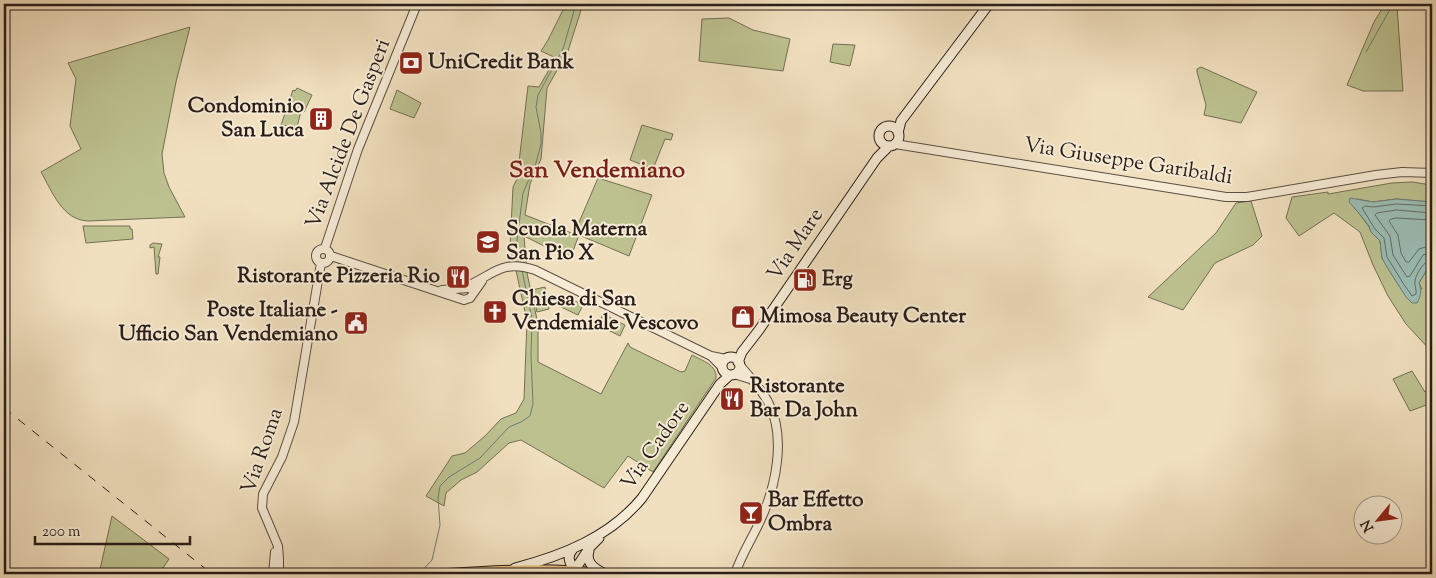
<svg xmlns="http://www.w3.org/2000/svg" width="1436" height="578" font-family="'Sorts Mill Goudy',serif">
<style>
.green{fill:#bdc190;stroke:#736f54}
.water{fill:#9bbdb4;stroke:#6d7d76}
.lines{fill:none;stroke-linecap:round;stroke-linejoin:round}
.shore{stroke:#626d66;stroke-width:1}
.stream{stroke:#6d7d76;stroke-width:1}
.tertiary-casing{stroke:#5b4e42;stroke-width:10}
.secondary-casing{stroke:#291d19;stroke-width:11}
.primary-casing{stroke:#291d19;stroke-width:11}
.tertiary{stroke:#f6ebd5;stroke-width:8}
.secondary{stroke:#f6ebd5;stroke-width:9}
.primary{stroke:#e8c080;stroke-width:9}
.rail{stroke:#291d19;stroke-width:1;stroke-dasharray:9 9;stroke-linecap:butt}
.labels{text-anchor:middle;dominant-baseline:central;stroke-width:4;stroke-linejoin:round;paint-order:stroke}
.poi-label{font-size:21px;font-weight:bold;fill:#291d19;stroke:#f6ebd5;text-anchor:start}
.street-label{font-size:21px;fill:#291d19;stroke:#f6ebd5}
.quarter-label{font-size:24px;font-weight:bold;fill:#7a1f14;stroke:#f6ebd5}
</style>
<rect width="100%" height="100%" fill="#f1e0bf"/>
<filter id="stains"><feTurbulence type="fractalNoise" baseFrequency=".004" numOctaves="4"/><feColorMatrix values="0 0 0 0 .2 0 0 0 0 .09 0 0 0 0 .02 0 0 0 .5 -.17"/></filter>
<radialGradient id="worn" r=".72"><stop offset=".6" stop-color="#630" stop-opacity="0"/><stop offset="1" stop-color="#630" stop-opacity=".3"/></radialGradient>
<path class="green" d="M566,4H583L568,51L547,88L541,159L530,184L525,215L574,234L598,178L652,195L629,256L579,235L570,259L524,236L527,273L538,324V362L601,394L628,343L630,347L681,372L685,371L692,355C703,361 717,365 716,378L653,472L628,456L604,488L521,440L509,443L477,472L461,480L446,493L444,506L426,496L452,456L465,453L485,436L501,419L516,413L524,399L527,321L515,266H509L513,187L517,179L528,86L539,87L556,58L541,51L548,40Z
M1385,4L1397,6L1403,91H1363L1347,85L1374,22Z
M729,18L753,30L790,39L783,71L699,61L702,19Z
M190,27L176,82L162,154L164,173L169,187L185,217L88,221C62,220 52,191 41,172L81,149L70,126L76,79L68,63Z
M833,44L855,45L850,66L830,62Z
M1201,67L1257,92L1241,123L1204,115L1206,105L1197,72V69Z
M297,88L312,95L304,112L301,111L297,127L281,125L293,90L295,91Z
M397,90L421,103L414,118L390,109Z
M642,125L673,134L671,140L665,139L653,169L630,160Z
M1412,182L1432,185V202L1396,199L1373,202L1357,199L1354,208L1358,212L1369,227L1371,232L1380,241L1382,258L1399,286L1422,289L1419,283L1432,261V352L1406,324L1388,296L1373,265L1360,232L1334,213L1299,236L1286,218L1292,197L1328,192V194L1392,183Z
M1251,201L1262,236L1253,245L1215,263L1183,310L1148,297L1216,233L1236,203Z
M83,226H130V229H132L133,239L86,243Z
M153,243L162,244L158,257H160L158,274H156L154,247L150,248V245Z
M545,287L549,309L537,312L532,290Z
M567,297L583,305L578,315L561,307Z
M603,314L625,325L620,336L598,325Z
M1412,371L1425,392L1432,387V403L1410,411L1393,379Z
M112,516L169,559L159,574H99Z"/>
<path class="water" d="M1350,198L1373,202L1396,199L1432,202V261L1419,283C1422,291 1421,296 1417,303H1412L1406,297L1387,267L1382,258L1380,241L1371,232L1369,226L1358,212L1349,202Z"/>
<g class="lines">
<path class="shore" d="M1432,206L1396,204L1373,207L1365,206L1362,208L1375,229L1384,238L1387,257L1403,283L1412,296L1416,294C1417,289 1414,286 1415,281C1416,273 1425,260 1432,259
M1432,213L1396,210L1377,213L1375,215L1390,236L1393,255L1407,277L1410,276L1423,255L1432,252
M1432,220L1396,218L1391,219L1389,221L1398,235L1401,253L1406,262H1409L1419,249L1432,245"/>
<path class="stream" d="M1366,52L1393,4
M521,264L517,240L523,193L536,163L541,144V133L536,107L538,95L563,49L576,4
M419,574L432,560L440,525L438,498L440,486L449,477L480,458L509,427L521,422L530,416L533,404L531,355L532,319L522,270"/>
<defs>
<path id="tertiary" d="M895,144L1226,197H1247L1376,175L1402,172L1432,173
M325,248L358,149L417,4
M316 256a7 7 0 1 1 14 0a7 7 0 1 1-14 0Z
M331,256L464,300L470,298L482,281
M465,287C494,275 500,259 535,270L711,356L726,359
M442,290L468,288
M711,356L722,367
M734,374L750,379
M273,574L275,552
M279,574V559L278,546L262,508L263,494L282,457L294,422L321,263
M735,574C741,555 753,537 761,519C776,486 786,437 769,404C762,389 749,377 739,364"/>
<path id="secondary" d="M879 136a10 10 0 1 1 20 0a10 10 0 1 1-20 0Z
M898,133L901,121L989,4
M722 366a9 9 0 1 1 18 0a9 9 0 1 1-18 0Z
M738,362L742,352L759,330L877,158L889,146
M573,549C566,556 570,563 574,571L590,547L599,538
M589,551C585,563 595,569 605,574
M515,568C562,556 610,537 642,498L720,384L730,375"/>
<path id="primary" d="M440,574C495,570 551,567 606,574"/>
</defs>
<use href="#tertiary" class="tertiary-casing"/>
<use href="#secondary" class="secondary-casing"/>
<use href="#primary" class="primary-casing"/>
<use href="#tertiary" class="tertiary"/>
<use href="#secondary" class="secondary"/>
<use href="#primary" class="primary"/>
<path class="rail" d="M4,408L212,574"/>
</g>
<defs>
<symbol id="bank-square" viewBox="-11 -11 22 22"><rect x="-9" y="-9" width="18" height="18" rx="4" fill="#8f2418" stroke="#f6ebd5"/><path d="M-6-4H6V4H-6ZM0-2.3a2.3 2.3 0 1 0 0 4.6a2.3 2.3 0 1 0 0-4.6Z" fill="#fff"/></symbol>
<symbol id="building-square" viewBox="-11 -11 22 22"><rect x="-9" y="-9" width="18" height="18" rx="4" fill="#8f2418" stroke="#f6ebd5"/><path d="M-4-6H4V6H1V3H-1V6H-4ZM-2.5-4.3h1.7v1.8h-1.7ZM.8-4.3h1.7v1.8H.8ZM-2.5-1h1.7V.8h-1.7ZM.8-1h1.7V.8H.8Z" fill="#fff"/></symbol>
<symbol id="school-square" viewBox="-11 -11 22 22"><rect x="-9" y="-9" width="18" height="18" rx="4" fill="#8f2418" stroke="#f6ebd5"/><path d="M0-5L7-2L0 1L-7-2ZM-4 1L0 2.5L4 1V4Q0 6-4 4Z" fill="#fff"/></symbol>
<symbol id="restaurant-square" viewBox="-11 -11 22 22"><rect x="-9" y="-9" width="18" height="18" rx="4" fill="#8f2418" stroke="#f6ebd5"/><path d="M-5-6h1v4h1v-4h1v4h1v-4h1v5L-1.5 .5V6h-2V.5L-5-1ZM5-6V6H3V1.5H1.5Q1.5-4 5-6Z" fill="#fff"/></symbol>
<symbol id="fuel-square" viewBox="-11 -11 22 22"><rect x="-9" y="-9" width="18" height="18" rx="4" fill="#8f2418" stroke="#f6ebd5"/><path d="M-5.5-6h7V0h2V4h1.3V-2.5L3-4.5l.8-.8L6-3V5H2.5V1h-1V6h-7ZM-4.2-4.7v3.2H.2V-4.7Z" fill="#fff"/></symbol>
<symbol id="church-square" viewBox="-11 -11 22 22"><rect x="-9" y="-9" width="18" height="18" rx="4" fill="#8f2418" stroke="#f6ebd5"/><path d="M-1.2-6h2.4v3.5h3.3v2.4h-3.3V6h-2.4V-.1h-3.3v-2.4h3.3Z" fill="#fff"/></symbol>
<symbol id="shop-square" viewBox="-11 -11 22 22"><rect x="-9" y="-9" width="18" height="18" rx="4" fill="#8f2418" stroke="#f6ebd5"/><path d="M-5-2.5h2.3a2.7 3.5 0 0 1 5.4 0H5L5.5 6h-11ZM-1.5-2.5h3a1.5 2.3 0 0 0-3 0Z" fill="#fff"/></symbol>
<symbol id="civic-square" viewBox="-11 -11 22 22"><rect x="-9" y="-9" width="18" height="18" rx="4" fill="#8f2418" stroke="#f6ebd5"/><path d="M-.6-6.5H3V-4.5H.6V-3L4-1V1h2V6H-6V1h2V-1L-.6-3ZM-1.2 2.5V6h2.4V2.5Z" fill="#fff"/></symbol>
<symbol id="bar-square" viewBox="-11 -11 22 22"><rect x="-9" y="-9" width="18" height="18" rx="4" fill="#8f2418" stroke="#f6ebd5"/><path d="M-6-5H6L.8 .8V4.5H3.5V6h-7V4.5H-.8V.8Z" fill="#fff"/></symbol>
</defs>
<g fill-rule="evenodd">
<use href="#bank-square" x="397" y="49" width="28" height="28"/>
<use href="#building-square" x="307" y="105" width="28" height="28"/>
<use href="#school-square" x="474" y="228" width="28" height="28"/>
<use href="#restaurant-square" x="444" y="263" width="28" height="28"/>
<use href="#fuel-square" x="791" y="266" width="28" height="28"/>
<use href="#church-square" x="481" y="298" width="28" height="28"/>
<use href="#shop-square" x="729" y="303" width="28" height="28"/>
<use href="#civic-square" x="342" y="309" width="28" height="28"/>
<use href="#restaurant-square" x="718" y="385" width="28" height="28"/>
<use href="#bar-square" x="737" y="499" width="28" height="28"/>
</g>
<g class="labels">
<g class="poi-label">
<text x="428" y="63">UniCredit Bank</text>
<text x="304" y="107" text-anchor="end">Condominio<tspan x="304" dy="24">San Luca</tspan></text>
<text x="506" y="230">Scuola Materna<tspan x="506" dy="24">San Pio X</tspan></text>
<text x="440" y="277" text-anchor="end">Ristorante Pizzeria Rio</text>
<text x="822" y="280">Erg</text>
<text x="512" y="300">Chiesa di San<tspan x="512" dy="24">Vendemiale Vescovo</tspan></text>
<text x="338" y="311" text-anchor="end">Poste Italiane -<tspan x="338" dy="24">Ufficio San Vendemiano</tspan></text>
<text x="760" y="317">Mimosa Beauty Center</text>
<text x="750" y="387">Ristorante<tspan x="750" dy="24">Bar Da John</tspan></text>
<text x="768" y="501">Bar Effetto<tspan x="768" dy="24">Ombra</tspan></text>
</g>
<g class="street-label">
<text transform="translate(349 134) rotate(-69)">Via Alcide De Gasperi</text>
<text transform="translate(1128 162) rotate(9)">Via Giuseppe Garibaldi</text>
<text transform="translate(796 245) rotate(-56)">Via Mare</text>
<text transform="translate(656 446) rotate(-55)">Via Cadore</text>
<text transform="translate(263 451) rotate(-71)">Via Roma</text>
</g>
<g class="quarter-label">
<text x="597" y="171">San Vendemiano</text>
</g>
</g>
<rect width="1436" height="578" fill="none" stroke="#f1e0bf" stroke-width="20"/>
<rect x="5" y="5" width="1426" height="568" fill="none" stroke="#291d19" stroke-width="2.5"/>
<rect x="10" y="10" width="1416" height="558" fill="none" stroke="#291d19"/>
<g transform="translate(1378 520) rotate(241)"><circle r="24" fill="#f6ebd5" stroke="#a4998a"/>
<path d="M0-4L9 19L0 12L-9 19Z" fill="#8f2418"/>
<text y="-8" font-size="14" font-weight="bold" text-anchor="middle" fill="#291d19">N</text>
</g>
<path d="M35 536v8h155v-8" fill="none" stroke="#291d19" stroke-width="2.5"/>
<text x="42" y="536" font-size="15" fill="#291d19" stroke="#f6ebd5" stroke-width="4" paint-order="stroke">200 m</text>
<rect width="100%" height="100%" filter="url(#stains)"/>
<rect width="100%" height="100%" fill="url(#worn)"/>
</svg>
